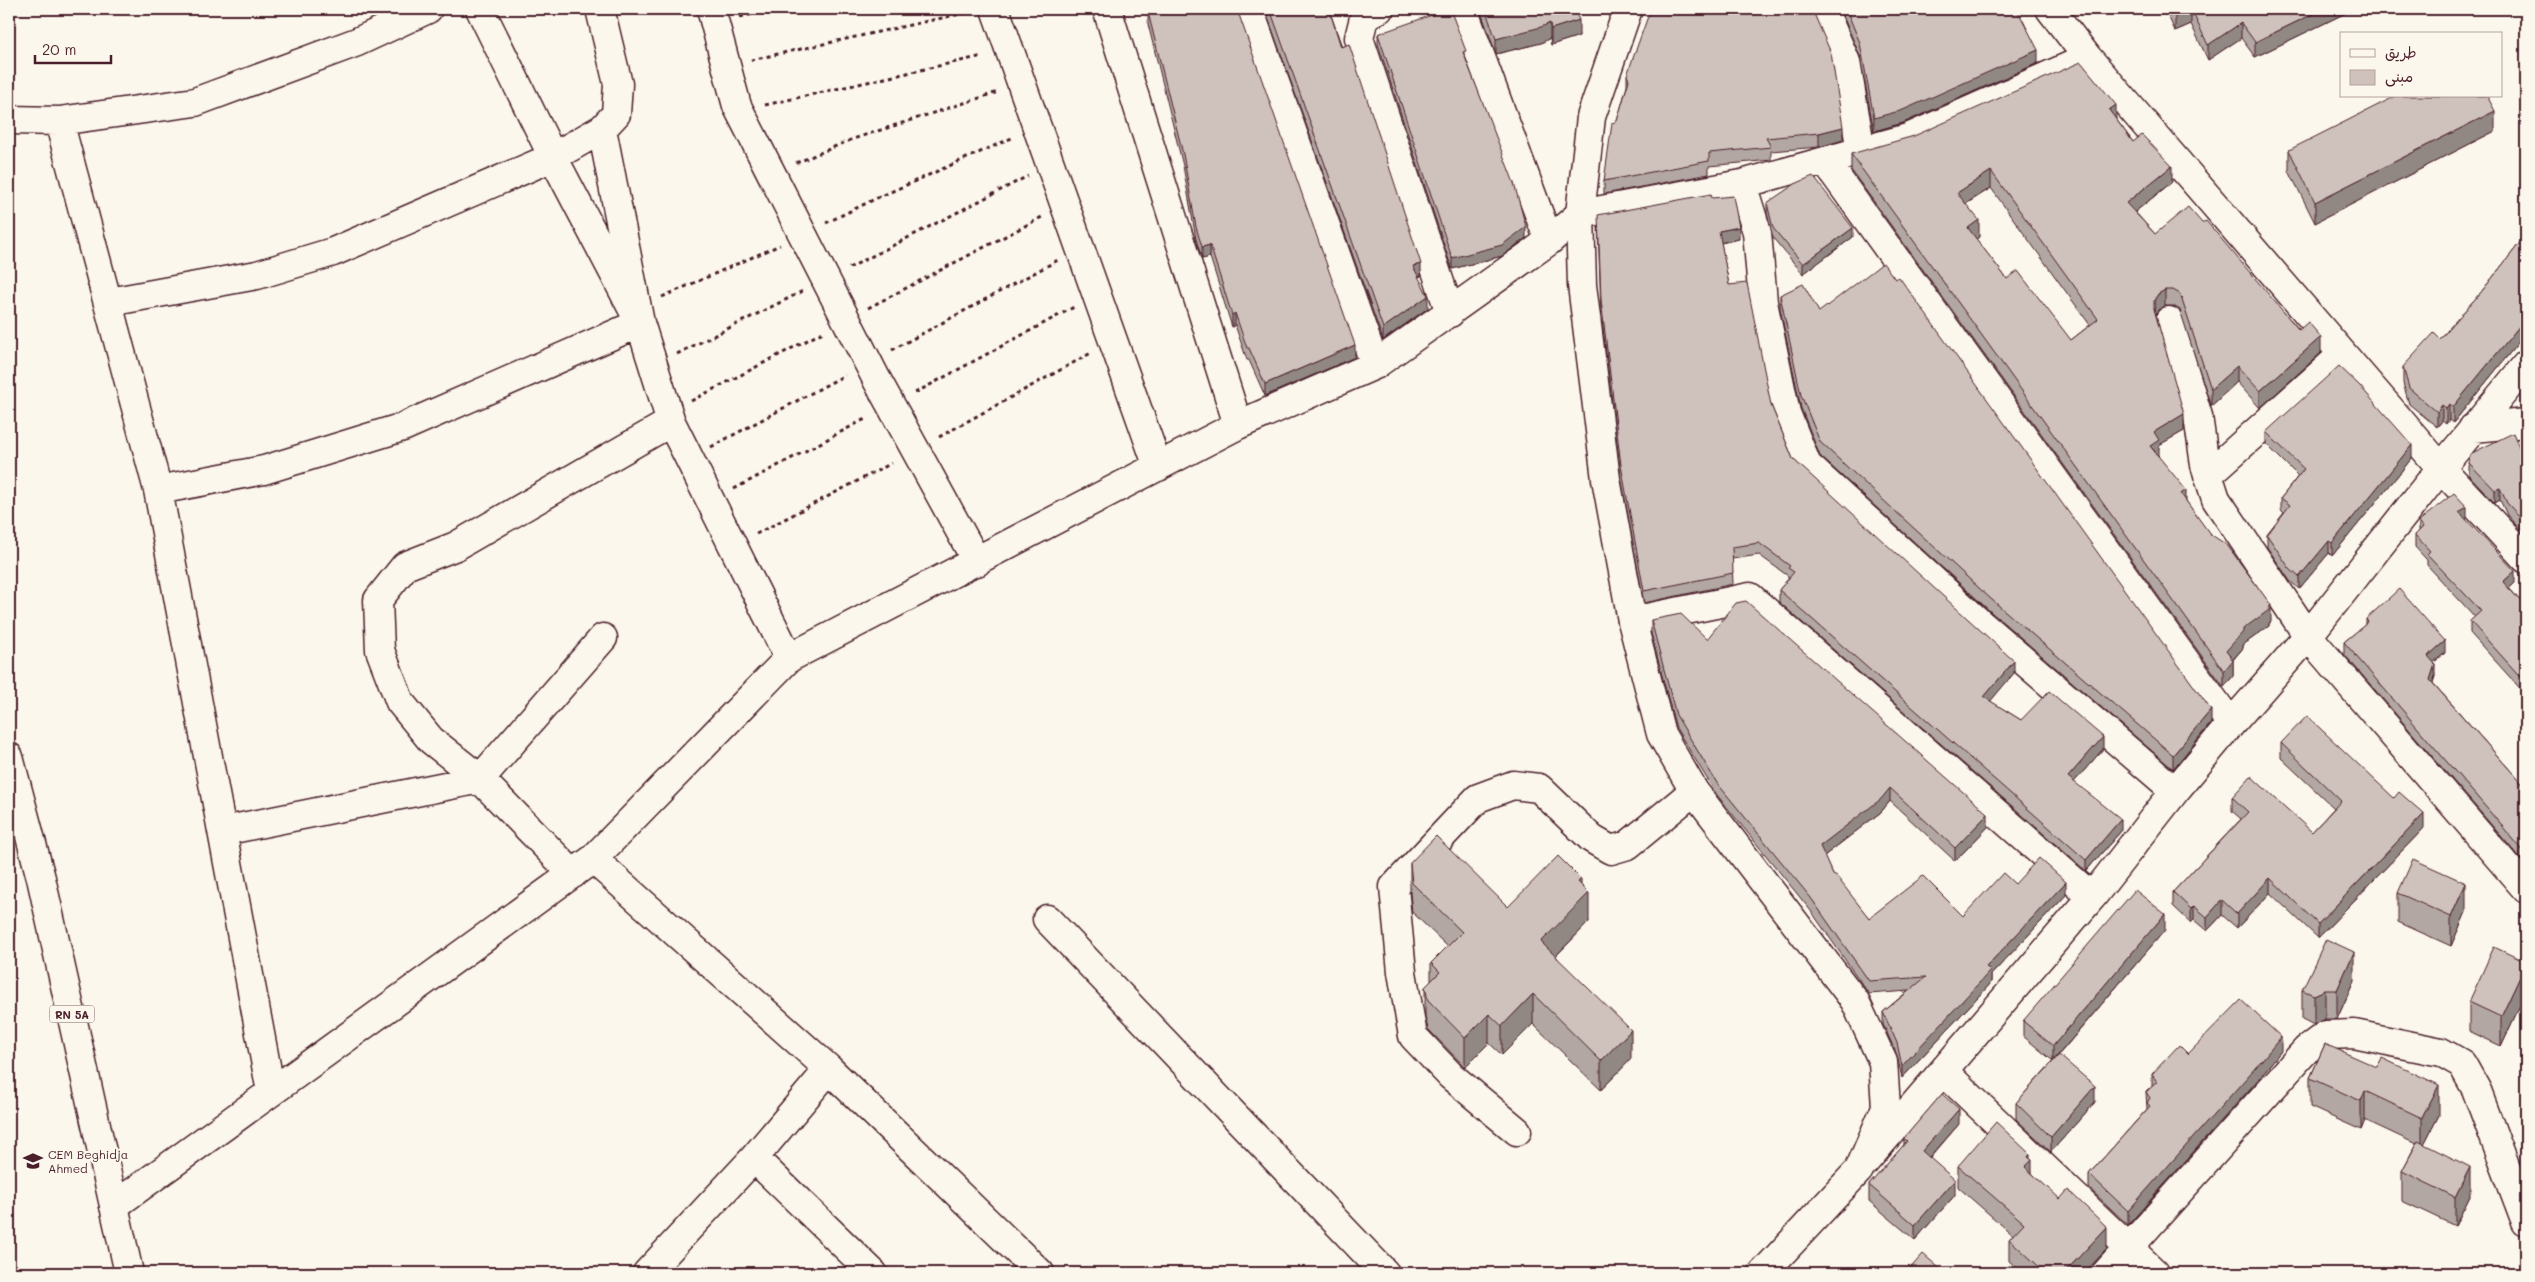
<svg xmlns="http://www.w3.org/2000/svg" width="2535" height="1282" font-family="Mali,'Playpen Sans Arabic',sans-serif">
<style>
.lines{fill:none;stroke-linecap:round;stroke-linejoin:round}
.minor-casing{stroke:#4a1f2b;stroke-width:31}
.major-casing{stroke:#4a1f2b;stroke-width:31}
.path{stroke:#4a1f2b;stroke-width:3;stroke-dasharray:4 4;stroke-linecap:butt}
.minor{stroke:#fbf7ec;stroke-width:28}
.major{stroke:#fbf7ec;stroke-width:28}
.wall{fill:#b2a7a2;stroke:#4a1f2b;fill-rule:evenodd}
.shaded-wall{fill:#918884;stroke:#4a1f2b}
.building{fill:#cfc2bc;stroke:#4a1f2b;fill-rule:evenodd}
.labels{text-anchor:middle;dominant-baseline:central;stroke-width:4.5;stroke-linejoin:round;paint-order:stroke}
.shield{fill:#fbf7ec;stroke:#7f6065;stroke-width:1}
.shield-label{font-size:11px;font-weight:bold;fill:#4a1f2b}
.poi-label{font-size:12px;fill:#4a1f2b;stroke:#fbf7ec;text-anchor:start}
</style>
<rect width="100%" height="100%" fill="#fbf7ec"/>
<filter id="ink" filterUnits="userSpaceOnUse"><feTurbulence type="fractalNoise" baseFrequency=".02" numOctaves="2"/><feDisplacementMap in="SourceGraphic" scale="10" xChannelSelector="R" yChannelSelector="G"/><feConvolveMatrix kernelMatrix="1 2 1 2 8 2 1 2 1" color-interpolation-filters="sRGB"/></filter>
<g filter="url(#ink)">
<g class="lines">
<defs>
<path id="minor" d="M480,9L553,157L640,323L671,422L789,658
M711,9L737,106L877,380L977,562
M995,9L1158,467
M1107,9L1238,425
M1249,9L1375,365
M1379,9L1364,18L1359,38L1450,313
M1463,9L1549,241
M1823,9L1846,62L1861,151
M2050,9L2088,58L2441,468L2526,559
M9,120L59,121L195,102L357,42L428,9
M59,121L158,490L271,1092
M1825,161L2231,724
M1742,184L1757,232L1763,302L1786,413L1807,465L1981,624L2175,791
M109,302L257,275L333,252L553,157L602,129L616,114L618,84L600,9
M2169,321L2198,416L2205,465L2216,499L2308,636L2526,889
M2473,428L2526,423
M2208,475L2343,354
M158,490L264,470L403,427L640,323L602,129
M1632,621L1750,597L2092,897
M223,831L480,779L603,638
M593,859L829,1069
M573,874L480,779L431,740L400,702L380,650L378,600L405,566L456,546L671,422
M1047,919L1385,1273
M1943,1071L2155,1273
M1517,1131L1451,1076L1413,1036L1402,972L1394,887L1478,798L1513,785L1539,788L1592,839L1611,850L1628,845L1694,791
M754,1158L873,1273
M1865,1162L2092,897L2175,791L2231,724L2308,636L2441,468L2526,365
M114,1206L593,859L789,658L1238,425L1375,365L1549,241L1580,214L1742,184L1908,138L2088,58
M647,1273L754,1158L829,1069L1040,1273
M2106,1273L2306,1050L2326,1035L2354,1034L2441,1052L2462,1064L2476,1089L2526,1222"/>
<path id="major" d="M1628,9L1591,117L1580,214L1582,285L1606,479L1632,621L1661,734L1694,791L1855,1001L1883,1062L1886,1107L1859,1170L1763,1273
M9,757L41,878L129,1273"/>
</defs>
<use href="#minor" class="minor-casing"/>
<use href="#major" class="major-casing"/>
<path class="path" d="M740,17L775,9
M751,60L969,12
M765,105L983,56
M796,163L853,139L998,92
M826,223L877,198L1014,137
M849,268L1028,176
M662,297L780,245
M868,308L1042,217
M892,350L1058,260
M677,354L803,291
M915,393L1074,307
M691,401L823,332
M939,437L1091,353
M711,447L845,375
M734,489L867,418
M756,534L892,463"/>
<use href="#minor" class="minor"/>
<use href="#major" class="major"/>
</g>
<path class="wall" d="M1265,9H1329L1421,276L1418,277L1428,308L1383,340Z
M1480,9H1574L1579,36L1551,45L1550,38L1541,43L1496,54Z
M1840,9H2017L2038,63L1903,123L1874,131L1860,56Z
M2165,9H2354L2255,57L2241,38L2208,60L2191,24L2175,31Z
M1148,12L1355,357L1265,396L1249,360H1247L1235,325L1232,327L1210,257L1202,259L1196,239L1183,166L1148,24Z
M1378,34L1466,59L1526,238L1502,256L1452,269L1378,44Z
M1627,75L1843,140L1819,147L1771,151V160L1709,166V174L1604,194V181L1617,121L1627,86Z
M2116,119L2133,142L2172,182L2135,212L2155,234L2202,223L2321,353L2260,408L2237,382L2211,406L2180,310L2173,306H2165L2158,310L2156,314L2184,431L2159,445L2158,457L2186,501L2271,622L2269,623V626L2243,645V648L2233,660V676L2224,687L1851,170V154ZM1991,188L2090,325L2071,340L2007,279L1976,239L1979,237L1966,204Z
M2495,131L2315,223L2289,171V150Z
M1712,198L1739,239L1721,243L1729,285L1771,405L1793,459L2014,673L1990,701L2021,720L2103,749L2074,782L2121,831L2086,871L1779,602V590L1788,579V576L1759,555L1732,559L1733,584L1644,603L1621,477L1601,312L1598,226Z
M1767,203L1853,237L1803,274L1773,238L1767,213Z
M2526,235V333L2453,423L2449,420L2446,424L2442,421L2437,427L2409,404L2403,383V367L2440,339L2482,291Z
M1780,295L1819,312L2211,723L2173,769L1991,612L1820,456L1801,408L1780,308Z
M2266,432L2412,458L2332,556L2329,553L2299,589L2290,581L2267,547V535L2284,513L2281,510V498L2298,476L2266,444Z
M2526,447L2524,534L2507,515L2500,500L2495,503L2469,475V463Z
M2467,519L2466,520L2515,583L2509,588L2526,607V695L2470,633V621L2475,617L2427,565V560L2415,547V535L2419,531V521Z
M2366,619L2445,653L2433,663L2435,676L2433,683L2526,788V865L2344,654V642L2366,624Z
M1651,620L1707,639L1988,827L1955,861L1890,801L1881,812L1824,856L1833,875L1869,918L1963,916L2015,884L2066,895L1991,975V983L1902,1078L1897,1055L1883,1024V1012L1908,991L1869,994L1811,911L1717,795L1676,728L1651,633Z
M2281,743L2424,828L2318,938L2270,893L2237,928L2222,915L2207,931L2194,920L2191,923L2173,906V892L2241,819L2232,811V797L2312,832L2334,808L2281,758Z
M1410,863L1508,907L1581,886L1589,922L1556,956L1631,1059L1601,1090L1533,1024L1502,1055L1489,1043L1465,1067L1428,1029L1425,1016V987L1431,981V963L1448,947L1412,912L1410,893Z
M2398,893L2466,912L2451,946L2398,922Z
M2165,930L2056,1058L2095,1102L2051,1152L2016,1119V1103L2053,1061L2023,1036V1021Z
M2526,962V993L2501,1046L2469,1031V1002Z
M2354,981L2337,1019H2325L2314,1025L2302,1019V990Z
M2325,1044L2439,1115L2424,1144L2470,1196L2455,1226L2402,1201V1171L2416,1144L2365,1120L2361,1130L2310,1107V1078Z
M2281,1051L2256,1082L2128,1225L2089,1188V1174L2147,1109L2146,1092L2152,1087V1074L2188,1054Z
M1959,1124L1930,1158L1955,1195L1915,1240L1869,1201V1185L1904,1145V1138Z
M2030,1159L2032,1173L2107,1249L2084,1273H2023L2009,1261V1239L2013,1235L1958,1187V1166Z"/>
<path class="shaded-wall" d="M2191,9V24L2175,31V16Z
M2323,9H2354L2255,57V42Z
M1579,20V36L1551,45V29Z
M1550,23V38L1541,43L1496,54V39Z
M2241,23V38L2208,60V45Z
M2038,50V63L1903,123L1874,131V118Z
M2116,105V121L2109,110Z
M2495,111V131L2315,223V202Z
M1843,127V140L1819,147V133Z
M2172,166V182L2126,219V203Z
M1991,171V188L1957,209V193Z
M1979,220V237L1968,244V228Z
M1526,227V238L1502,256L1452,269V258Z
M1739,227V239L1719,243V231Z
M1853,228V237L1803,274V264Z
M1210,245V257L1202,259V247Z
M1421,264V276L1413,278V266Z
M2165,290V306L2158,310L2154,317V301L2158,294Z
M1428,296V308L1383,340V328Z
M1235,313V325L1232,327V315Z
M2526,318V333L2453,423V407Z
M2321,337V353L2260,408V391Z
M1355,345V357L1265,396V384Z
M2237,366V382L2211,406V389Z
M2449,404V420L2446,424V408Z
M2442,405V421L2437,427V412Z
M2184,414V431L2159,445V456L2150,446L2154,432Z
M2412,445V458L2332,556V543Z
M2500,488V500L2495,503V490Z
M2186,490V507L2181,494Z
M2467,507V519L2459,524V512Z
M2526,520V533L2524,534V521Z
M2329,541V553L2299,589V577Z
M2515,571V583L2503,594V582Z
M2271,605V622L2269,623V626L2243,645V648L2226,667V651L2243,629Z
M2445,641V653L2428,667V656Z
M2233,660V676L2224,687V671Z
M2014,661V673L1984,709V697Z
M2435,664V676L2430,691V680Z
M2211,710V723L2173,769V755Z
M2103,737V749L2068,789V777Z
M1890,788V801L1881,812L1820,859V846Z
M1988,814V827L1955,861V848Z
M2424,814V828L2318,938V924Z
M2121,819V831L2086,871V860Z
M2270,878V893L2237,928V914Z
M1581,879V901L1589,893V922L1541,971V942L1578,882Z
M2066,882V895L1991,975V983L1902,1078V1066L1986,967Z
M2466,883V912L2451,946V917Z
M2222,900V915L2207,931V917Z
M2194,906V920L2191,923V909Z
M2165,914V930L2053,1061V1046Z
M2354,952V981L2337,1019V990Z
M2526,964V993L2501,1046V1017Z
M2325,990V1019L2314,1025V995Z
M1533,994V1024L1502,1055V1026Z
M1489,1014V1043L1465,1067V1038Z
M1631,1030V1059L1601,1090V1061Z
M2281,1037V1051L2256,1082L2128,1225V1211Z
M2439,1085V1115L2422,1148V1118Z
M2095,1086V1102L2051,1152V1137Z
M2365,1091V1120L2361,1130V1101Z
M1959,1109V1124L1922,1166V1151Z
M2030,1154V1161L2032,1160V1182L2025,1167L2028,1157Z
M2470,1167V1196L2455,1226V1197Z
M1955,1180V1195L1915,1240V1225Z
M2107,1227V1249L2084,1273H2064Z"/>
<path class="building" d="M1158,9H1237L1355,345L1265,384L1249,348H1247L1235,313L1232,315L1210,245L1202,247L1196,227L1183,154L1148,12Z
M1270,9H1329L1341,47L1349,44L1421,264L1413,266L1428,296L1383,328Z
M1449,9H1450L1466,51L1463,52L1514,183L1526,227L1502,245L1452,258L1378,34Z
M1485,9H1574L1579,20L1551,29L1550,23L1541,27L1496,39Z
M1652,9H1812L1831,53L1843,127L1819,133L1766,138L1771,147L1709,153V161L1604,181L1612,123L1617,121L1629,80L1627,75L1647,19Z
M1846,9H2017L2038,50L1903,110L1874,118L1860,43Z
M2172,9H2323L2255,42L2241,23L2208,45L2191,9L2175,16Z
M2081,62L2116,105L2109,110L2133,142L2142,135L2172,166L2126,203L2155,234L2188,207L2202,223L2206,221L2299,330L2308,322L2321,337L2260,391L2237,366L2211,389L2180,294L2173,290H2165L2158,294L2154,301V309L2184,414L2154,432L2159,440L2150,446L2186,490L2181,494L2210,534L2227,545L2271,605L2268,608L2269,610L2243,629V632L2226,651L2233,660L2224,671L1851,154L1914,136ZM1991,171L2098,319L2071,340L2018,271L2007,279L1968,228L1979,220L1957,193Z
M2396,96H2487L2495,111L2315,202L2289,150Z
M1813,176L1853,228L1803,264L1773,228L1767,203L1795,184Z
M1711,194L1712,198L1733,196L1739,227L1719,231L1729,285L1747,283L1771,405L1793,459L2014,661L1984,697L2021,720L2049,691L2103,737L2068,777L2121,819L2086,860L1779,590L1794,572L1788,568L1790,566L1759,543L1732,547L1733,573L1644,591L1621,465L1601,300L1598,215Z
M2526,235V318L2453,407L2449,404L2446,408L2442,405L2437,412L2409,388L2403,367L2434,333L2440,339L2482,291Z
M1883,263L1895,279L1899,277L2211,710L2173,755L1991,599L1820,442L1801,395L1780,295L1803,284L1819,312Z
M2339,366L2359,385L2412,445L2332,543L2329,541L2299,577L2290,569L2267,535L2290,505L2281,498L2304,469L2266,432Z
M2513,433L2520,449L2526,447V520L2524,521L2507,503L2500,488L2495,490L2469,463L2470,454Z
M2454,493L2467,507L2459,512L2515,571L2503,582L2526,607V683L2470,621L2481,611L2427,554L2430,551L2415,535L2423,527L2419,521Z
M2399,589L2445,641L2428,656L2435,664L2430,680L2526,788V854L2344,642L2368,622L2366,619Z
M1746,601L1988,814L1955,848L1890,788L1881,799L1820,846L1833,875L1837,877L1869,918L1923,876L1963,916L2003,873L2015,884L2039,858L2066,882L1986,967L1991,970L1902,1066L1897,1043L1883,1012L1926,977L1869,981L1811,898L1717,783L1676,715L1651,620L1681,614L1707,639L1736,603Z
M2307,716L2394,798L2399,792L2424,814L2318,924L2270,878L2237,914L2222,900L2207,917L2194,906L2191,909L2173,892L2248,812L2232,797L2251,776L2312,832L2341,801L2281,743Z
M1436,836L1508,907L1558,856L1581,879L1578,882L1589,893L1541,942L1631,1030L1601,1061L1533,994L1502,1026L1489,1014L1465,1038L1428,1000L1425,987L1440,972L1431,963L1462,932L1412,883L1410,863Z
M2413,859L2466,883L2451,917L2398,893Z
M2135,890L2165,914L2053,1046L2023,1021Z
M2326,939L2354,952L2337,990H2325L2314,995L2302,990Z
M2494,947L2526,962V964L2501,1017L2469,1002Z
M2241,1000L2281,1037L2256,1067L2128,1211L2089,1174L2150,1106L2147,1103L2150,1098L2146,1092L2157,1082L2152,1074L2179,1045L2188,1054Z
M2325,1044L2377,1067L2382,1058L2439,1085L2422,1118L2365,1091L2361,1101L2310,1078Z
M2059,1055L2095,1086L2051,1137L2016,1103Z
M1942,1094L1959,1109L1922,1151L1955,1180L1915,1225L1869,1185L1907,1141L1904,1138Z
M1996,1122L2030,1154L2028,1157L2032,1160L2025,1167L2060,1199L2068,1190L2107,1227L2064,1273H2046L2009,1239L2024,1223L1958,1166Z
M2418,1141L2470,1167L2455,1197L2402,1171Z
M1923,1254L1945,1273H1906Z"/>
</g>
<defs>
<symbol id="school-bare" viewBox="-9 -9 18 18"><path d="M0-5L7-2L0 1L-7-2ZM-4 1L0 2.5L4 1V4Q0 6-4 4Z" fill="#4a1f2b" stroke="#fbf7ec" stroke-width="2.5" paint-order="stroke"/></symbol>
</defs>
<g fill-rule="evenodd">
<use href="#school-bare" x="19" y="1147" width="28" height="28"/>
</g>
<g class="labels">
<rect class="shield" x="49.5" y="1005.5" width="45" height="17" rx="4"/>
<g class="shield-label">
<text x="72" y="1014">RN 5A</text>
</g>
<g class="poi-label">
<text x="48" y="1154">CEM Beghidja<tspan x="48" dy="14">Ahmed</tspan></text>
</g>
</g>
<rect width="2535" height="1282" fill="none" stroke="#fbf7ec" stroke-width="30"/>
<rect x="15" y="15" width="2505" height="1252" fill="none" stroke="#4a1f2b" stroke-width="2" filter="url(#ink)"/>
<rect x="2340" y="32" width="162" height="65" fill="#fbf7ec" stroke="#b4a19f"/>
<rect x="2350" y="49" width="25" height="8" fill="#fbf7ec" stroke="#b4a19f"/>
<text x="2385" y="58" font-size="15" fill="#4a1f2b">طريق</text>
<rect x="2350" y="70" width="25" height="15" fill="#cfc2bc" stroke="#b4a19f"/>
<text x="2385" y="82" font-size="15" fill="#4a1f2b">مبنى</text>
<path d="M35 55v8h76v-8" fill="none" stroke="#4a1f2b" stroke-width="2.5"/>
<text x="42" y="55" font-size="15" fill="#4a1f2b" stroke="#fbf7ec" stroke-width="4" paint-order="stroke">20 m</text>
</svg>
